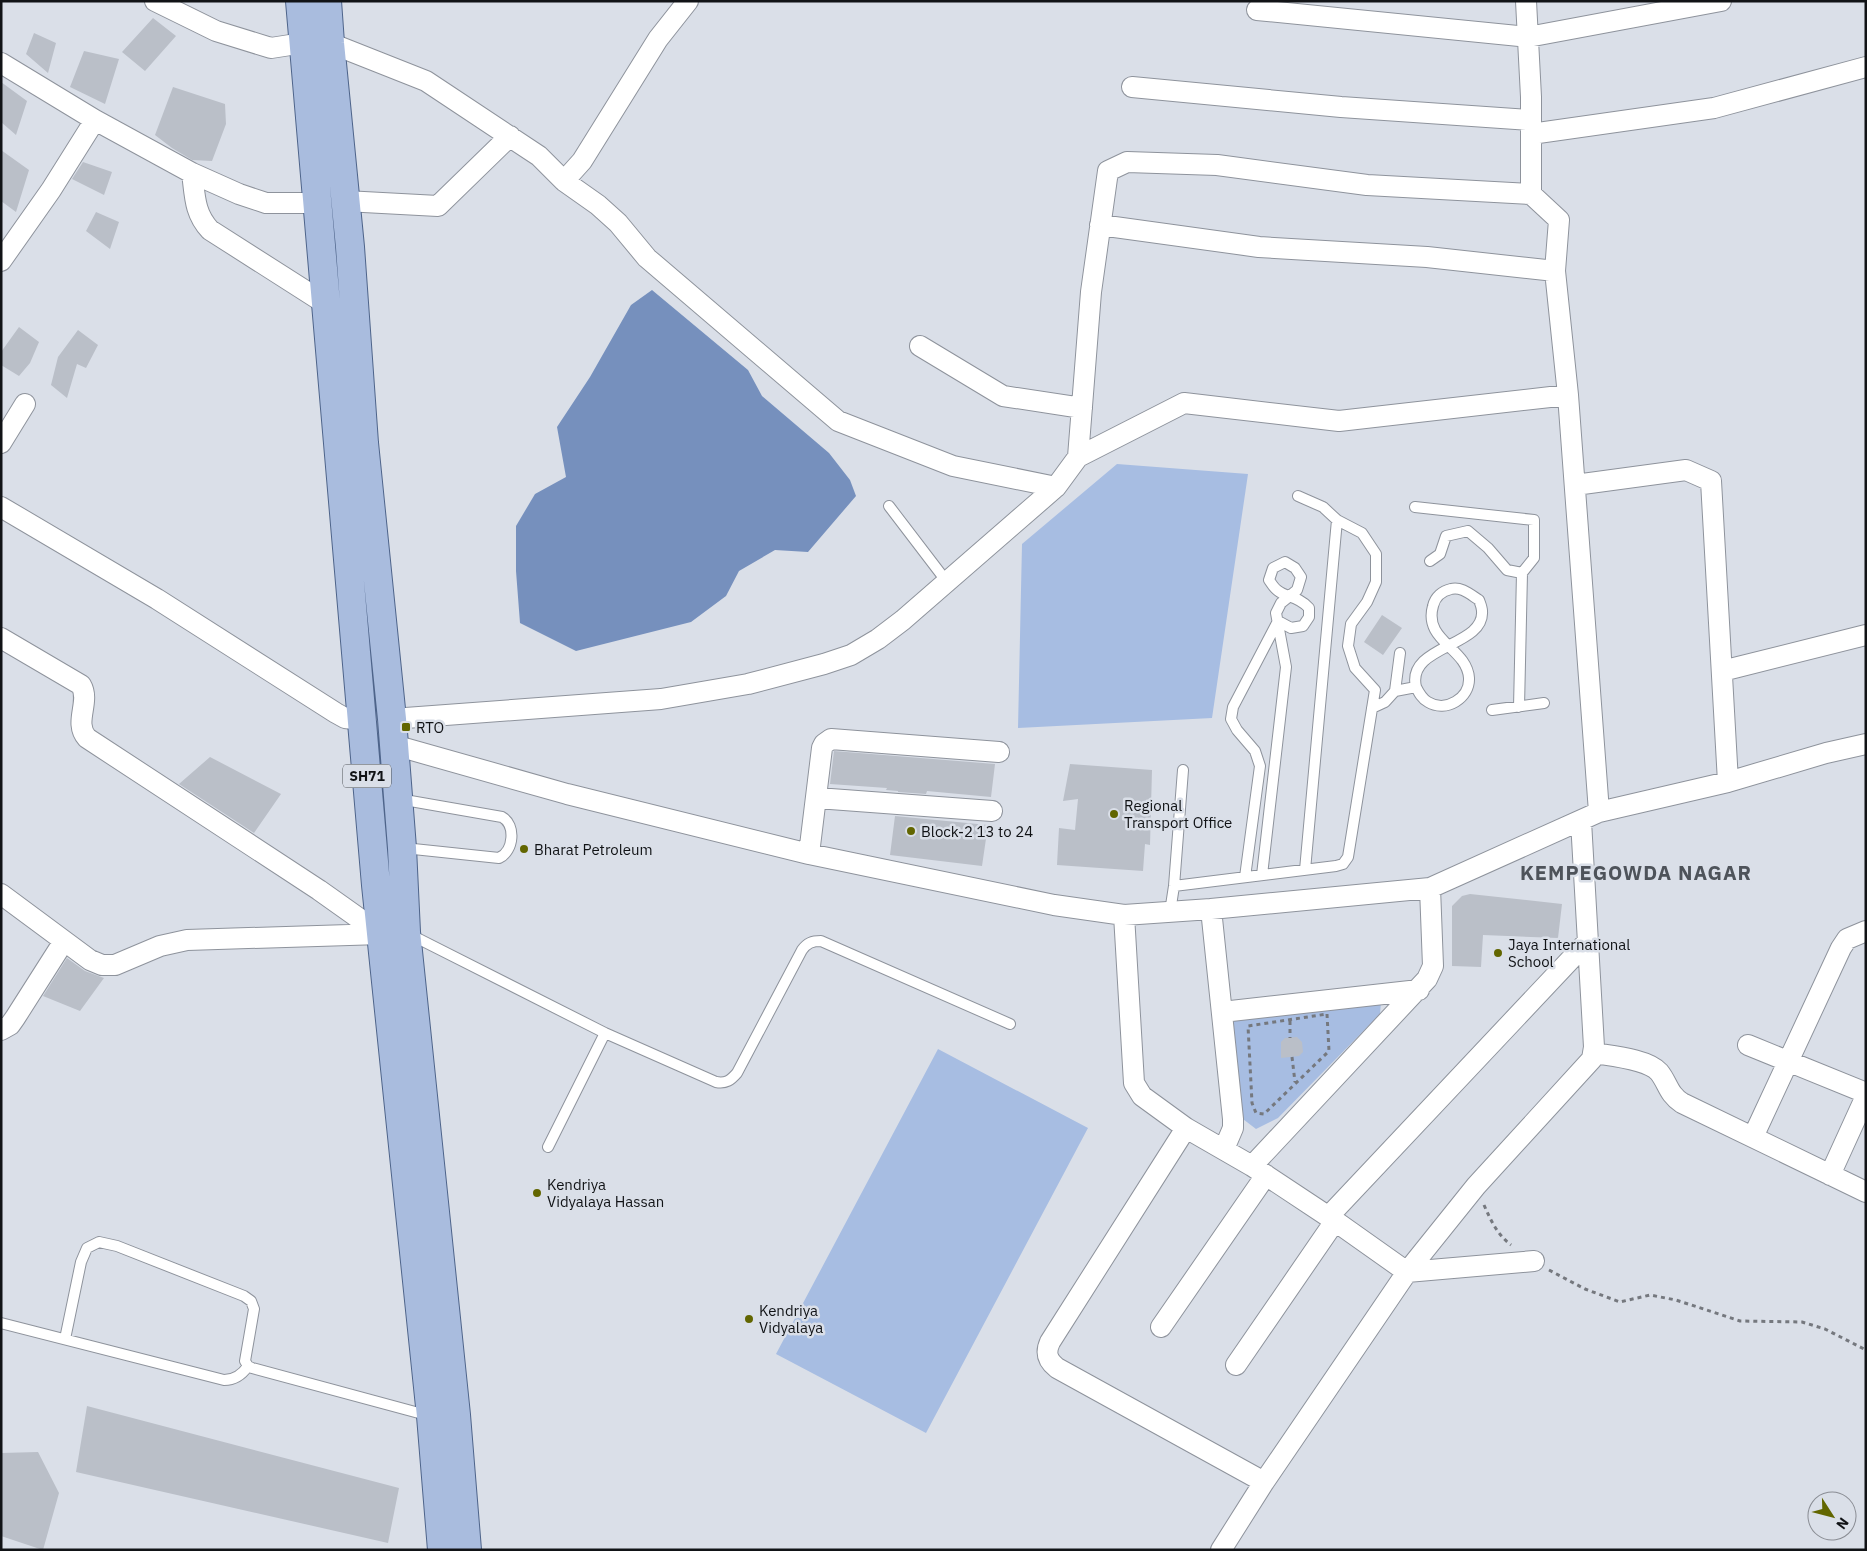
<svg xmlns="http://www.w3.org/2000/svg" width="1867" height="1551" font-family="'IBM Plex Sans',sans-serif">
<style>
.green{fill:#a7bde2}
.water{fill:#7690bd}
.building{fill:#babfc8}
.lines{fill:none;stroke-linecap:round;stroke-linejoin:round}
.service-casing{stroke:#8e939c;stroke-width:12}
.minor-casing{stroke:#8e939c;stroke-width:22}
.primary-casing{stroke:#4e648a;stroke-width:30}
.path{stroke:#75787e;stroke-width:3;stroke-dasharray:4 4;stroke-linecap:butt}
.service{stroke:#fff;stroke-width:10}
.minor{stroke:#fff;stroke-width:20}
.primary{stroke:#a9bcde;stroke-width:28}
.poi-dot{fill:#626600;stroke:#dadfe8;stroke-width:2}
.labels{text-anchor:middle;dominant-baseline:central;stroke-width:5;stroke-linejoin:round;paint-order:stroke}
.shield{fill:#dadfe8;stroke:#4d5055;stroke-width:1}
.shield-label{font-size:14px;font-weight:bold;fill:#111316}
.poi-label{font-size:15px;fill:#111316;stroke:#dadfe8;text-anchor:start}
.district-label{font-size:20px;font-weight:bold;letter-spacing:1px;fill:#4e535a;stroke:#dadfe8}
</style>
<rect width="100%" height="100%" fill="#dadfe8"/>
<path class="green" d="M1117,464L1248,474L1212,718L1018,728L1022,544Z
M1381,1002L1380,1014L1278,1118L1256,1129L1239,1116L1233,1019Z
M938,1049L1088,1128L926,1433L776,1354Z"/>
<path class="water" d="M652,290L748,370L762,396L829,453L850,480L856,496L808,552L775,550L739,571L726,596L691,622L576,651L520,623L516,571V526L535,494L566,477L557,427L590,377L631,305Z"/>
<path class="building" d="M153,18L176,36L145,71L122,52Z
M34,33L56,43L48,73L26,54Z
M84,51L119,59L105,104L70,87Z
M1,82L27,101L16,135L1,122Z
M173,87L225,104L226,124L212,161L192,160L172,148L155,135Z
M1,150L29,170L16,212L1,201Z
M83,162L112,172L104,195L72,179Z
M96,212L119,222L110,249L86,231Z
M19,327L39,342L30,363L19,376L1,365V352Z
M78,330L98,345L86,368L77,364L67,398L51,385L58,357Z
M1382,615L1402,628L1383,655L1364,642Z
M834,751L995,764L991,797L927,791L926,794L898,792V791L886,790L887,788L830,784Z
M210,757L281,794L254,833L179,784Z
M1070,764L1152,770L1150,845L1145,844L1143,871L1057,865L1059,828L1075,830L1078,799L1063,801Z
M895,816L988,825L982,866L890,855Z
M1470,894L1562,904L1558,938L1483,935L1481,967L1452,966V906L1462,896Z
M67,958L85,971L104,978L80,1011L43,996Z
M1297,1037L1302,1042L1303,1052L1299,1056L1281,1058V1042L1285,1038Z
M87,1406L399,1488L388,1543L76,1472Z
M38,1452L59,1493L43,1550L1,1536V1453Z"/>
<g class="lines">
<defs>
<path id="service" d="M1298,496L1323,507L1337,520
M889,506L947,582
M1415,507L1534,520V558L1522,573L1519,707
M1430,561L1440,554L1446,536L1468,531L1488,548L1507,570L1522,573
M1416,687C1419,693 1422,699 1428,702C1446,713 1470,698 1469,678C1467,648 1423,641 1433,606C1435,597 1442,591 1451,589C1461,586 1471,595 1479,600C1480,603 1482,607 1482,611C1485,647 1406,645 1416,687
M1395,691L1400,653
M1372,708L1385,702L1395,691L1416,687
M1492,710L1544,703
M399,799L502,817C516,825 514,851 499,858L404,848
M1245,877L1260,766L1255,751L1237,730L1231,719L1233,707L1278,621L1291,628L1303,626L1309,617V608C1297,595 1286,598 1277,590C1274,588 1271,583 1269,580L1273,568L1285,562L1295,568L1301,577L1297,590L1281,603L1276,613L1286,667L1262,875
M1174,886L1336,866L1343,864L1348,857L1375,690L1355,668L1348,646L1351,624L1367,602L1376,582V554L1362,533L1337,520L1305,870
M1170,912L1174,886L1183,770
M409,934L605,1033L716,1082C726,1084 731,1080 737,1073L802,950C807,943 812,941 821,941L1010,1024
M548,1147L605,1033
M1,1323L224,1380C235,1380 242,1375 248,1366
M65,1339L81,1262L87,1248L99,1242L117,1246L244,1296L251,1301L254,1309L245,1361L248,1366L252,1368L430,1416"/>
<path id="minor" d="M155,1L216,31L271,48L303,43
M1257,10L1528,37L1721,1
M330,43L426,81L539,156L564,181L582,161L658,39L688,1
M1,63L95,120L51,190L1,261
M1132,87L1341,107L1531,120
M95,120L192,173L239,194L266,203H317
M1531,134L1714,108L1866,67
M192,173C195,195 194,213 210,230L326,304
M564,181L598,205L618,223L647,258L838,421L953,466L1056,487L1078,457L1184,403L1339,421L1568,395
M345,201L438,206L510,136
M1100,225L1259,247L1427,257L1555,271L1559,220L1531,194
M1555,271L1568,395L1599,812
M920,346L1003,396L1082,408
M1,443L25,404
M1078,457L1091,292L1108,171L1127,162L1217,165L1367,185L1531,194V97L1526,1
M1575,485L1686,470L1711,481L1728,782
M1,507L157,599L336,713L345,718L362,720
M1,638L81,685C91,702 73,722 87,738L319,890L381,934L389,933
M1722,671L1866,635
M392,719L661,699L748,684L824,664L851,655L878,639L903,620L1056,487
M394,745L567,794L809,854L1054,905L1124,915L1211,909L1430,888L1599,812L1728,782L1826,753L1866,744
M817,798L992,811
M809,854L822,748L824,744L831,739L999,752
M1,894L90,960L102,965H115L160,946L187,940L381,934
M1211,909L1233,1119V1128L1224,1149
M1124,915L1134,1083L1142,1096L1186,1128L1252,1166L1335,1221L1407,1272L1534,1261
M1222,1012L1419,990
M1,1030L10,1025L15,1018L64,941
M1748,1045L1866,1093
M1594,1053C1611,1056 1648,1059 1659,1072C1668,1083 1668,1094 1682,1103L1866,1192
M1186,1128L1050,1342C1045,1353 1047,1360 1057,1368L1264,1482
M1753,1137L1841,948L1847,939L1866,931
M1252,1166L1427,979L1433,966L1430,888
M1830,1175L1866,1096
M1328,1217L1588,941
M1161,1327L1266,1175
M1236,1365L1335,1221
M1221,1550L1264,1482L1407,1272L1476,1186L1592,1059L1594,1047L1581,821"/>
<path id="primary" d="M300,1L376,885L431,1416L442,1550
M327,1L330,43L350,247L364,443L392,719L402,848L406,932L456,1415L467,1550"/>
</defs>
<use href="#service" class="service-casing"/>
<use href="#minor" class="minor-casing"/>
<use href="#primary" class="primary-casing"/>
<path class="path" d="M1327,1014L1329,1051L1264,1114L1256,1113L1252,1103L1248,1026Z
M1290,1021V1038
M1292,1057L1295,1082
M1484,1205C1491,1221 1497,1234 1511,1245
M1549,1270L1585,1289L1620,1302L1650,1295L1676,1300L1740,1321L1802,1322L1825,1329L1866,1350"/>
<use href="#service" class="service"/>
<use href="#minor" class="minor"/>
<use href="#primary" class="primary"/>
</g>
<g class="poi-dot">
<rect x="401" y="722" width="10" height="10" rx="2.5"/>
<circle cx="1114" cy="814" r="5"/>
<circle cx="911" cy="831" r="5"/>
<circle cx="524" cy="849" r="5"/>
<circle cx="1498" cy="953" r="5"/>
<circle cx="537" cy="1193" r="5"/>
<circle cx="749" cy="1319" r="5"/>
</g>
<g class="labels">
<rect class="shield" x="343" y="764.5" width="48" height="23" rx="4"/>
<g class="shield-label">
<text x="367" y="776">SH71</text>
</g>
<g class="poi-label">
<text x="416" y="727">RTO</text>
<text x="1124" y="805">Regional<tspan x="1124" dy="17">Transport Office</tspan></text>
<text x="921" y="831">Block-2 13 to 24</text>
<text x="534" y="849">Bharat Petroleum</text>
<text x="1508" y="944">Jaya International<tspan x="1508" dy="17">School</tspan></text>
<text x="547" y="1184">Kendriya<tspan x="547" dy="17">Vidyalaya Hassan</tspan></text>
<text x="759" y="1310">Kendriya<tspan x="759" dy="17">Vidyalaya</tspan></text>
</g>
<g class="district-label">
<text x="1636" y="872">KEMPEGOWDA NAGAR</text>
</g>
</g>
<rect width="1867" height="1551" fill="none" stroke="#111316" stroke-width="5"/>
<g transform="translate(1832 1516) rotate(126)"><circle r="24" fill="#dadfe8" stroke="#8a8d94"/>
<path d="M0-4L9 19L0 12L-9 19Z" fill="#626600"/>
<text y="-8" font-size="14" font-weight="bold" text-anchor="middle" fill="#111316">N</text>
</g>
</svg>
